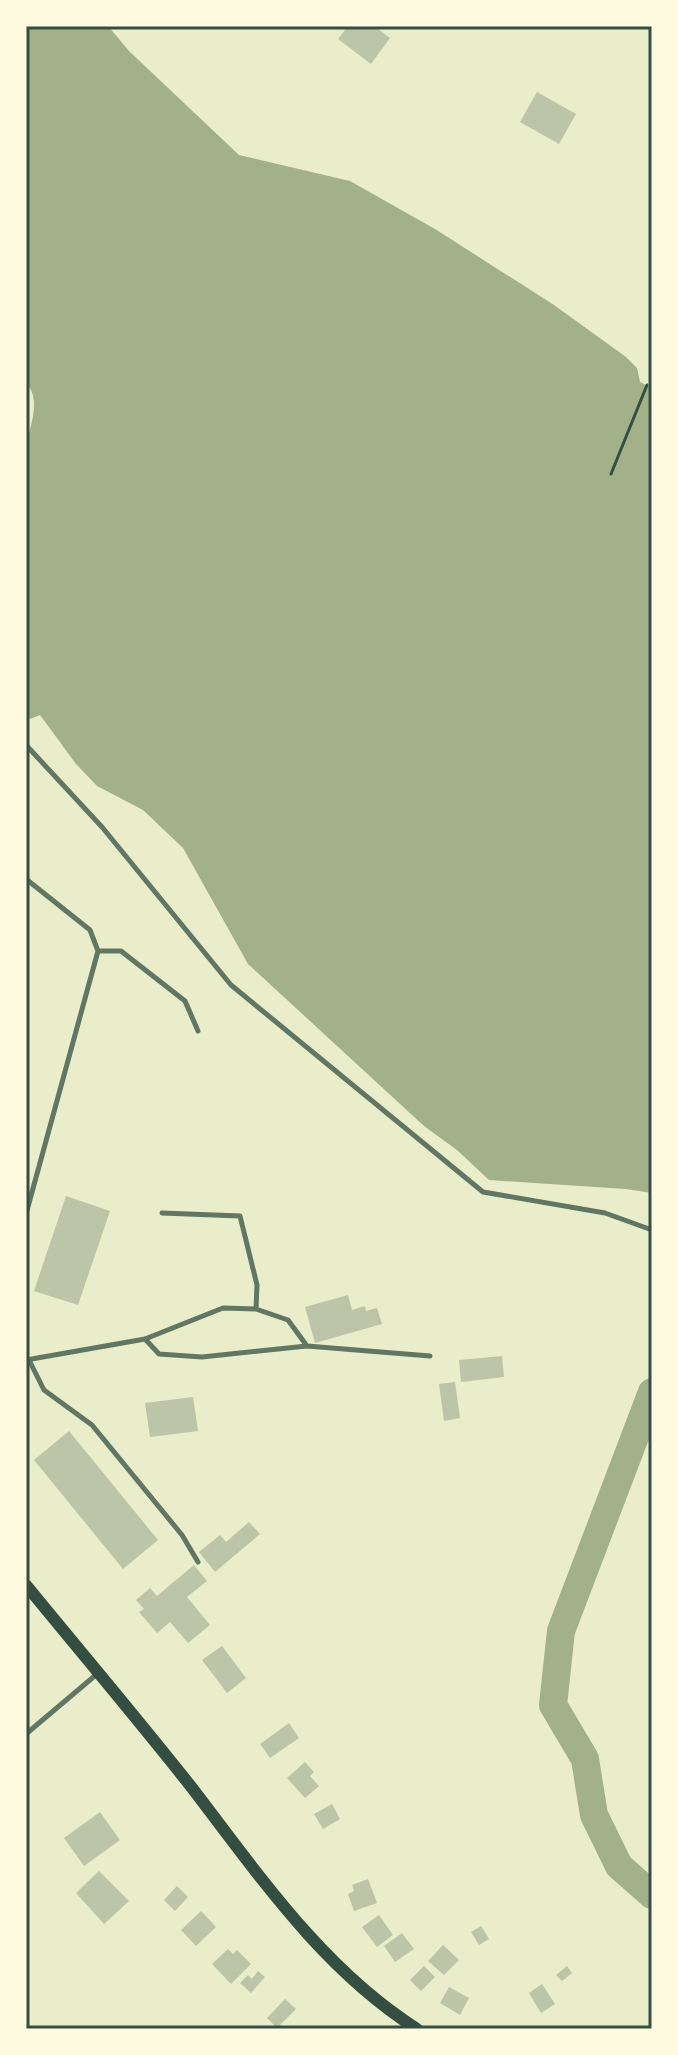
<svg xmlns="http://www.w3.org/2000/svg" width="678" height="2055" font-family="Raleway,sans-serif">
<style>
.water{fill:#a3b18a}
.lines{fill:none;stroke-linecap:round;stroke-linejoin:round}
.river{stroke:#a3b18a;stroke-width:28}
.building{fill:#bcc5a7}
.path{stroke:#344e41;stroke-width:3}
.service{stroke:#617663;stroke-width:5}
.secondary{stroke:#344e41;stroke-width:12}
.neatline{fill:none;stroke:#344e41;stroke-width:3}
</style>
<rect width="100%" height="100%" fill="#e9edc9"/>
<path class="water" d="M26,26H108L129,51L239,155L350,181L435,229L554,305L626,357L637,368L640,382L652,388V1193L626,1189L489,1180L457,1150L424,1126L248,964L183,848L143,810L97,786L76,764L40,715L30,719L26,713V447C30,423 42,402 26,382Z"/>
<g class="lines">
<path class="river" d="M652,1392L561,1631L553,1705L585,1759L594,1815L619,1866L652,1895"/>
</g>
<path class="building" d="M348,26H374L390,38L371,64L338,39Z
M537,92L576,114L559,144L520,122Z
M66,1196L110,1211L78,1305L34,1291Z
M348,1295L352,1310L365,1306L366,1311L377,1308L382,1324L315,1343L305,1307Z
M502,1356L504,1377L461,1382L459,1360Z
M455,1382L460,1418L444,1421L439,1384Z
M193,1397L198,1431L150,1437L145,1403Z
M69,1431L158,1540L123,1569L34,1460Z
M249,1522L260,1534L215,1572L199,1552L220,1535L226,1542Z
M194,1565L207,1581L187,1597L210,1625L188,1643L170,1622L157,1633L139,1612L144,1609L136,1600L150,1588L157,1596Z
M222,1646L246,1678L227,1693L202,1660Z
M289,1723L299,1738L270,1758L260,1744Z
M305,1762L314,1772L310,1776L319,1786L305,1798L287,1778Z
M332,1804L340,1819L323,1829L314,1814Z
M100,1812L120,1840L84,1866L64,1838Z
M99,1871L129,1901L104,1924L76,1893Z
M368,1879L377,1903L354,1911L348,1894L354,1891L352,1885Z
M177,1886L188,1897L175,1911L164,1900Z
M201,1911L216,1927L196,1946L181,1930Z
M379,1915L393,1935L377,1947L362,1927Z
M481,1926L489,1939L479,1945L471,1932Z
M402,1933L414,1949L395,1962L384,1946Z
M443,1945L459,1960L444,1975L428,1961Z
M228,1949L233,1954L237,1950L251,1964L231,1984L212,1964Z
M424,1966L435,1977L421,1991L410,1980Z
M567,1966L572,1973L562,1981L556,1975Z
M258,1971L265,1977L251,1993L240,1983L248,1975L252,1979Z
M542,1984L555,2004L541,2013L529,1993Z
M449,1987L469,1998L460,2015L440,2003Z
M285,1999L296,2009L277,2028L267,2018Z"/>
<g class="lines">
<path class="path" d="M611,474L647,385"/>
<path class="service" d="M26,745L102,827L231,985L483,1192L605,1213L652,1230
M26,879L90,930L98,951H121L185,1001L198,1031
M162,1213L240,1216L257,1285L256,1309
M26,1214L98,951
M145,1339L159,1354L202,1357L307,1346
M26,1360L145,1339L223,1308L256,1309L288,1320L307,1346L430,1356
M29,1360L44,1390L92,1425L182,1535L198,1562
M26,1734L97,1674"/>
<path class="secondary" d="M26,1585C80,1651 136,1717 189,1784C257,1872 321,1968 417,2029"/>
</g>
<rect width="678" height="2055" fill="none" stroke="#fefae0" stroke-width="56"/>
<rect x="28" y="28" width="622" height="1999" class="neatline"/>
</svg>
